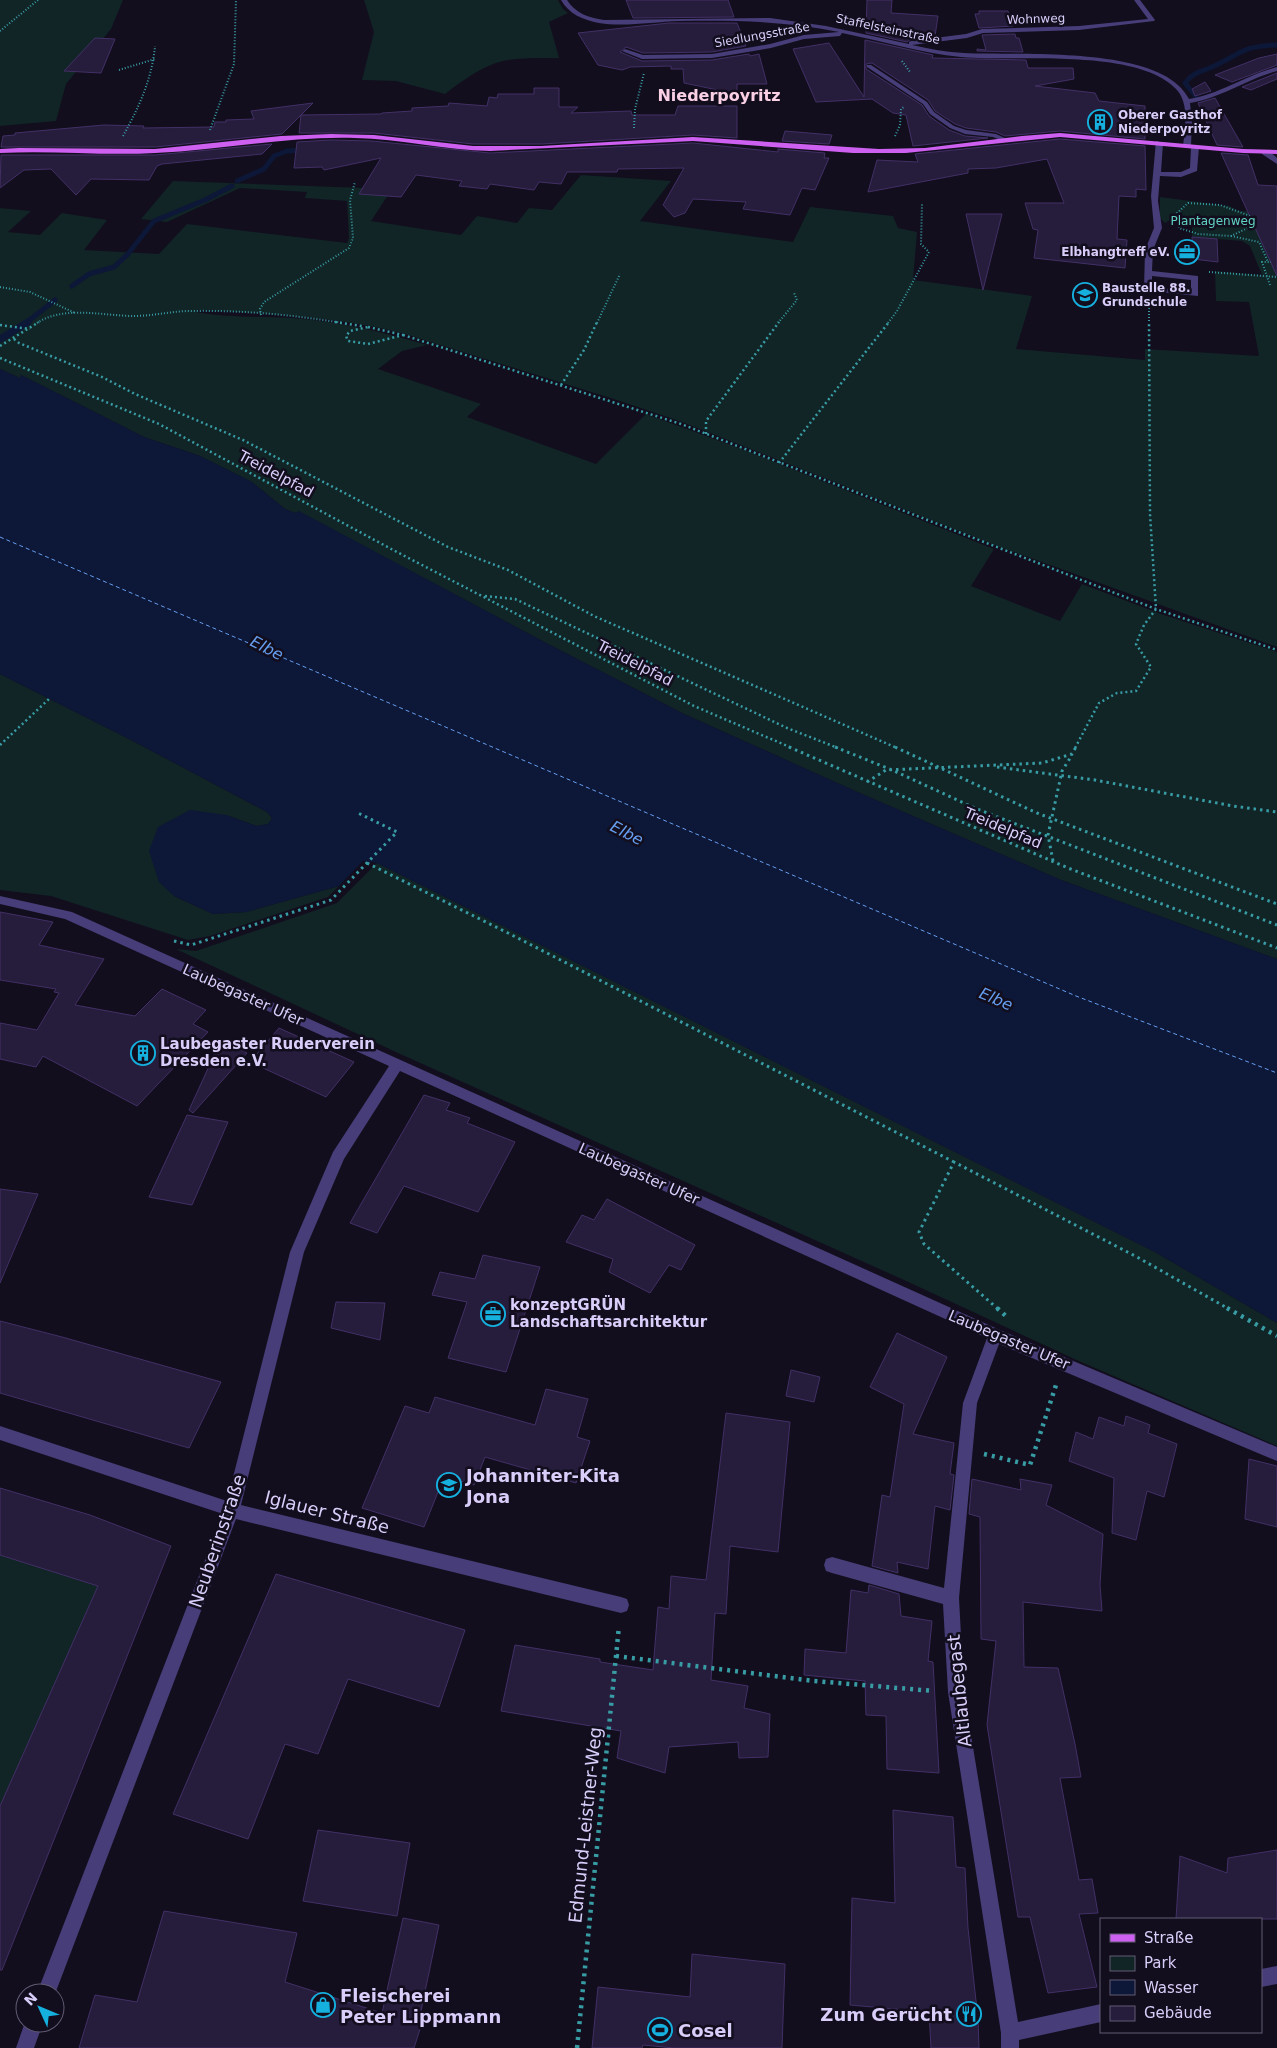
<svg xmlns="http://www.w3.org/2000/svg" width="1277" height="2048" font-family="'DejaVu Sans',sans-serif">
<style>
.green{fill:#112426}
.water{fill:#0d1737}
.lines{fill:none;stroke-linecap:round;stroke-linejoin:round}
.stream-far1{stroke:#0d1737;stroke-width:5}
.stream{stroke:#0d1737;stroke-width:7}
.ferry{stroke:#669ef0;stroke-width:1;stroke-dasharray:4 3;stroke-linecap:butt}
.building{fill:#261c3c;stroke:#423066}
.path-far3{stroke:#389ca4;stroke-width:2;stroke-dasharray:1 2;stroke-linecap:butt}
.path-far2{stroke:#389ca4;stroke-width:2.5;stroke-dasharray:2 3;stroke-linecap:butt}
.path-far1{stroke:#389ca4;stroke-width:3;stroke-dasharray:2.5 4;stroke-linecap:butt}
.path{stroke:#389ca4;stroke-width:4.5;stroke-dasharray:3 5;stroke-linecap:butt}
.minor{fill:#473d78;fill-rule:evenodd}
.major{fill:#cd60f0;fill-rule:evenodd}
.labels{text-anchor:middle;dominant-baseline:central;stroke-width:5;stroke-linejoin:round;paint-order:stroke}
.far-street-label{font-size:12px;fill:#d9cefa;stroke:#120e1d}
.far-poi-label{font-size:12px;font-weight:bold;fill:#d9cefa;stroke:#120e1d;text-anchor:start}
.far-park-label{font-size:12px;fill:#62d2c5;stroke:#120e1d}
.street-label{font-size:15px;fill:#d9cefa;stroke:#120e1d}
.poi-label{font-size:15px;font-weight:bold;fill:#d9cefa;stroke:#120e1d;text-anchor:start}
.far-district-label{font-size:16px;font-weight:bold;fill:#fad0e5;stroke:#120e1d}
.water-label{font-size:16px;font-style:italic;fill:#669ef0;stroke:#120e1d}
.near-poi-label{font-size:18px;font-weight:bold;fill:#d9cefa;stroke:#120e1d;text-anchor:start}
.near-street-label{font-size:18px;fill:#d9cefa;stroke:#120e1d}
</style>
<rect width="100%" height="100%" fill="#120e1d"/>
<path class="green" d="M0,0H123L111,29L66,84L56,121L0,126Z
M364,0H558L563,9L568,13L549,22L559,58C541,58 522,57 503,61C482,66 462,81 445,94L396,81L362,80L374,32Z
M581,175L671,181L640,221L793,242L810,207L893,216L898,228L917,232L913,280L1032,296L1016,349L1145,360V349L1259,356L1249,302L1216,301L1215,271L1262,275L1250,246L1242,241L1192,237V223C1183,219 1174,218 1165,223L1160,218V197L1229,206L1239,211L1277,212V647L997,546L682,422L620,401L405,334C337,317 268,313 199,310L196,312C227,318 260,316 292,318C338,321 383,332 427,345L402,351L378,369L481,404L467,417L596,464L646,414L747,451L994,549L971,586L1060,621L1082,584L1161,614L1277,652V959L1061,880L855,791L684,714L548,644L299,512L295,513L285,509L252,482L200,456L144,437L29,379L21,375L20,378L0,369V208L31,211L8,232L40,235L62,213L107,220L84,250L159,254L187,224L347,243L349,238L347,201L305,198L307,192L240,188L167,222L141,219L173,181L392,189L371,221L461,235L477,216L517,223L529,208L552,210Z
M0,674L133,741L267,812L272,818L268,824L257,826L226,815L174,896L213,914L246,912L339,886L328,897L210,936L188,940L51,896L0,890Z
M377,863L1155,1252L1277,1323V1446L1081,1362L904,1280L398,1053L176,949L196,951L337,903Z
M0,1555L98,1586L0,1806Z"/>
<path class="water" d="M0,369L20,378L21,375L29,379L144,437L200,456L252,482L285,509L295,513L299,511L548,644L684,714L855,791L1061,880L1277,959V1323L1155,1252L377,863L363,861L339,886L246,912L213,914L174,896L159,882L149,851L158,827L190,810L226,815L257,826L268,824L272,818L267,812L133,741L0,674Z"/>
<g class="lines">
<path class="stream-far1" d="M1197,98L1185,83C1194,71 1202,72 1214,66C1242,53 1243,46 1276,45
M237,181L264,169L274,156L287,151L305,150
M72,286L89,274L114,267L127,255L154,221L205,200L232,186
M26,323L55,300"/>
<path class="stream" d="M0,339L28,322"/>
<path class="ferry" d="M0,537L1076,996L1277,1073"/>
</g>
<path class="building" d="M626,0H728L734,17L633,18Z
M867,0H892L891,13L938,16L935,36L911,39L907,42L866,33Z
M979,11H1008L1013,26L979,28L975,14H979Z
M669,23H737L746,46L712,52L643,53L626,47L620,52L642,61L712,60L749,54L750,56L759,54L767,84H737V94L684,83L683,69H671V66L630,67L622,70L598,65L578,33Z
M1015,34L1016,38H1019L1023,52L977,51V49L986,50L982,35Z
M95,38L115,39L101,73L64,71Z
M865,40L933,55L932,58L1026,60L1028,68H1073L1074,79L1035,86L1095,93L1099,101L1145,106V139L1060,131L1005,136L996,132L966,128L955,124L935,111L928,100L872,63L866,64V69L922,105L929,116L949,130L965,136L988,138L913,146L906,115L893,113L872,99L816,102L793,49L829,43L864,97Z
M1277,54V65L1232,82L1215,75L1259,58Z
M1277,73V79L1251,90L1242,87Z
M1205,82L1211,91L1195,96L1192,89Z
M534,88H559V107H578L571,113L631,111L632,115H675L678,106H737V138L693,135L541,144H473L374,133H299L301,115L282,134L155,147H1L3,136L15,135V133L104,125L144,126L143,128L214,127L215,122H226V120L254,119L251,111L313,103L301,115L381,114L382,113L412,111V108L448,106L449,103L487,106L489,97L497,98L498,94H534Z
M1215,98L1243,147L1217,145L1198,103Z
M785,131L832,135L829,144L782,141Z
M1060,139L1145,146L1146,190L1136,189V197L1119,196L1117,239L1127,240L1125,268L1034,258L1038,230L1033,229L1025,203H1064L1047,159L996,168L968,169V173L868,192L877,160L918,162L915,154Z
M330,140L372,141L490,153L693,143L778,152V149L825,153L824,158H829L815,190L802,188L790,215L743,209L746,202L693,199L685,213L674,217L663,205L684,168L618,169L617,172H567L561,184L539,182L534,190L490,184L487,189L459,186L462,181L416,175L401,197L359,194L381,158L324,170L322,167L294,168L297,142Z
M272,144L262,154L162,164L157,166L149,180L91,179L76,195L51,169L24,170L0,188L1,155H155Z
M1221,153L1248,155L1258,185L1277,186V276Z
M966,214H1002L983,290Z
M1192,237L1217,239L1218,262L1193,259Z
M0,912L53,922L39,945L104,959L75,1005L135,1016L162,989L206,1010L193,1024L208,1032L137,1106L43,1056L36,1067L0,1059V1023L37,1030L59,993L54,992L56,989L0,980Z
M279,1028L354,1062L326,1097L250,1062Z
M221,1040L247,1053L193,1113L189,1110Z
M424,1095L450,1103L446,1110L470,1118L467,1123L515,1142L478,1212L404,1186L377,1233L350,1223Z
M187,1115L228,1122L192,1205L149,1197Z
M0,1189L38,1194L0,1283Z
M607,1199L695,1245L681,1270L669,1265L650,1293L609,1272L613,1259L566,1242L582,1215L594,1220Z
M483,1255L540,1267L506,1372L448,1358L467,1302L432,1295L440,1272L475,1279Z
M336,1302L385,1303L380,1340L331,1328Z
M0,1321L62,1337L221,1382L189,1448L0,1393Z
M897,1333L947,1357L913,1434L954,1443L950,1474L954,1475L950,1510L935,1506L928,1569L897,1562L898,1573L872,1566L882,1495L890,1497L904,1404L870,1387Z
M791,1370L820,1377L814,1402L786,1396Z
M546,1389L588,1399L577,1437L590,1441L576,1483L485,1457L474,1485L444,1477L424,1527L362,1508L405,1406L429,1413L435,1397L535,1425Z
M726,1413L790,1422L778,1552L730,1546L726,1614L715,1613L711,1680L748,1686L744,1708L770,1714L768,1757L739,1758L738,1742L669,1747L665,1773L617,1758L621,1731L501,1711L515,1645L600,1659V1662L653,1670L658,1607L669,1609L671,1576L706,1580Z
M1126,1416L1150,1425L1148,1433L1177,1444L1164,1497L1147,1491L1136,1540L1112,1533L1114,1478L1069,1461L1076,1432L1093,1439L1099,1417L1124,1426Z
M1249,1459L1277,1466V1527L1245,1519Z
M972,1479L1021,1490L1020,1479L1052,1485L1046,1505L1103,1534L1100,1585L1102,1611L1023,1602L1024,1667L1058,1668L1075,1744L1081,1777L1060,1778L1079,1880L1092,1879L1098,1913L1079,1914L1097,1987L1048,1993L1030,1917H1018L987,1725L996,1641L981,1639L980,1517L969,1514Z
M0,1488L90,1515L171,1546L2,1970H0V1806L98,1586L0,1555Z
M276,1574L465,1630L439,1707L348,1679L318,1754L285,1744L248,1839L173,1814Z
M869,1585L899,1594L901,1616L932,1621L928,1661L933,1662L939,1773L887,1769L886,1716L866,1715L865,1681L804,1675L805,1649L846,1653L851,1590L868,1593Z
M893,1810L953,1817L956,1867L965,1868L968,1928L978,2019L979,2048H931L929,2012L850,2005L852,1898L895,1903Z
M318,1830L410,1843L397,1916L303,1901Z
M1277,1850V1919H1176L1180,1856L1227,1873L1228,1858Z
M164,1911L297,1933L285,1982L382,2013L403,1918L439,1925L418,2025L421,2026L414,2048H79L95,1995L137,2002Z
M692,1954L785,1964L782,2048H674L643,2045L642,2048H592L598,1987L690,1997Z"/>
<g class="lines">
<path class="path-far3" d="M0,31L38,0
M902,61L910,72
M119,70L155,59
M634,128L635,109L644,73
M210,130L234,64L236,0
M123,136C139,107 152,79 155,46
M895,136L900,125L901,109L904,107
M1188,203L1220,205L1253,217L1256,224L1231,236L1198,234L1179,228L1176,214Z
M1231,236L1259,242L1268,262
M1209,272L1277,277
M1270,285L1262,262H1271
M0,287L30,292L75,313
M1149,305V323
M261,315L260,309L264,302L349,248L353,238L350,200L355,182
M37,323C64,305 104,316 134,316C153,316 172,311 191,311C242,310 293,315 343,323
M597,323L620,274
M778,323L797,300L794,293
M888,323L897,311L929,252L921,244L922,204"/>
<path class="path-far2" d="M335,322L362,326
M0,325L30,329
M368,327L403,335L368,344L348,341L346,336L350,331Z
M403,335L681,424L1156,609L1277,650
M14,339L19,343L102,377L135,394L243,440L448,547L508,570L594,616L897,748
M0,346L39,322
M0,358L159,424L395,551L694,706L792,748
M561,385L584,350L597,322
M706,434V421L779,322
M779,463L889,322
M485,596L515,599L787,728L838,748
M0,745L49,699
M1075,748L1099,703L1117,693L1136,691L1151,667L1136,644L1144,625L1156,609L1150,514L1149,322"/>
<path class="path-far1" d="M789,747L1068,868L1277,948
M835,747L892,770L977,809L1277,925
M895,747L1037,813L1277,904
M997,767L1095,780L1233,806L1277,812
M867,782L886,770L1042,763L1072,754L1076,747
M1053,861L1048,835L1062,771L1072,755
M367,863L508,933L954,1162
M174,941L191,945L331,900L397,832L356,812
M998,1309L924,1244L919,1232L954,1162L1137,1257L1229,1309"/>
<path class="path" d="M997,1308L1006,1316
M1227,1308L1277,1336
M984,1454L1030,1465L1057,1382
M616,1656L814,1681L934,1691
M577,2048L619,1626"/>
<path class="minor" d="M561,0H567C575,13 589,18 604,20L770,18L826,26L909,44V42L911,41L966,34L982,29L1079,26L1148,19L1134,0H1140L1155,20L1154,21L1079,30L983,33L967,38L912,45C929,49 947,52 964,53C1017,56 1162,44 1189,99C1220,94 1246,75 1277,67V71C1247,79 1221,98 1190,103L1192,122L1191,146L1187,148L1183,146C1185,128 1190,102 1175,88C1135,48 1016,62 961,57C921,53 882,41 842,33L840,36L804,39L771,48L712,58L642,59L622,51L625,49L643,55L712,54L770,44L804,35L839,32C786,21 734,20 679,21C654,22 623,27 599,23C583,20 569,14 561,0Z
M867,65H871L927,102L934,112L954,126L966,130L996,134L1009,140L1005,142L993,137L965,134L950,128L930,114L923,104L867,67Z
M1156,141L1163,143L1161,172H1181L1190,168L1191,147L1195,145L1199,147L1197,171L1181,177L1160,176L1158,201L1162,228L1153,250L1152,271L1198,276V296L1148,291L1144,289L1145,250L1154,228L1151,196ZM1152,276L1191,280V291L1152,287Z
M1262,150H1268L1277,158V164L1262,154Z
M0,896L72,912L1000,1330L1277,1447V1461L999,1344L977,1403L959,1598L964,1692L1018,2022L1101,2004V2022L1019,2040V2048H1001V2033L948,1692L943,1604L832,1573L826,1571L824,1565L826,1559L832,1557L944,1588L963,1403L987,1338L400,1071L344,1159L304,1252L241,1505L621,1597L627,1599L629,1605L627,1611L621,1613L236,1519L55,1994L37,1993L223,1514L0,1440V1426L227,1501L290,1252L333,1152L389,1066L65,919L0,904Z
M1277,1966V1984L1261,1987V1969Z
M25,2022L43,2023L34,2048H16Z"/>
<path class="major" d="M1060,133L1243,149L1277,150V154L1243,153L1060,137L906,153H853L693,141L490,151C445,150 400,139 355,138C287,136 222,150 155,153C103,156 52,150 0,153V149L19,148L155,149L281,136L331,134L374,135L473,146H541L693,137L879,149L925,148L1022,136Z"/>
</g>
<defs>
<symbol id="building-ring" viewBox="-11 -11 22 22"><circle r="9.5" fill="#120e1d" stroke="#16b0df" stroke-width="1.5"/><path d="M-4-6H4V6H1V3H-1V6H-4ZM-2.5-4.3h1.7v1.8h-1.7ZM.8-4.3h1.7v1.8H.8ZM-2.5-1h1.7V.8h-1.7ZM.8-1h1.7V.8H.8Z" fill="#16b0df"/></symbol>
<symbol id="office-ring" viewBox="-11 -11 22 22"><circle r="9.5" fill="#120e1d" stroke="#16b0df" stroke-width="1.5"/><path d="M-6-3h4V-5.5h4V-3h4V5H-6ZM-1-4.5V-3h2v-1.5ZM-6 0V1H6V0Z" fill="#16b0df"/></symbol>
<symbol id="school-ring" viewBox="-11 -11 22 22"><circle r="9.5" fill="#120e1d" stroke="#16b0df" stroke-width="1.5"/><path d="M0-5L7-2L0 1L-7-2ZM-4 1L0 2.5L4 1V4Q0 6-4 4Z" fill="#16b0df"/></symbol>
<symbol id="shop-ring" viewBox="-11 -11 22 22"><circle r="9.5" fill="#120e1d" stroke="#16b0df" stroke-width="1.5"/><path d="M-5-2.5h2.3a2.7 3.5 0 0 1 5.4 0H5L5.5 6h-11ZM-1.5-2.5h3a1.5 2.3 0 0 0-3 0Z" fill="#16b0df"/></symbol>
<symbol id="restaurant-ring" viewBox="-11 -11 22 22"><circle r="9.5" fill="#120e1d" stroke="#16b0df" stroke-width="1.5"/><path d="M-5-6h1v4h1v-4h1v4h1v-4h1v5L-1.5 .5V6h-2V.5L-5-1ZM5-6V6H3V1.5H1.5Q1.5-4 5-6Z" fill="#16b0df"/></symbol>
<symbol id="stadium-ring" viewBox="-11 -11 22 22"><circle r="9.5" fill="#120e1d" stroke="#16b0df" stroke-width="1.5"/><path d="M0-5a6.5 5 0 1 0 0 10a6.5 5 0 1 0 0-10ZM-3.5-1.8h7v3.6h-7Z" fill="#16b0df"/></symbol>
</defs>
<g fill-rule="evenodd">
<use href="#building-ring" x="1086" y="108" width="28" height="28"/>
<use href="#office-ring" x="1173" y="238" width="28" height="28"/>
<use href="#school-ring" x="1071" y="281" width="28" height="28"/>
<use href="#building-ring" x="129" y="1039" width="28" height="28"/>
<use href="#office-ring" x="479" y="1300" width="28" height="28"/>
<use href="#school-ring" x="435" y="1471" width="28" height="28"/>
<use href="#shop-ring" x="309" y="1991" width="28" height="28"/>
<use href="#restaurant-ring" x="955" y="2000" width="28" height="28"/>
<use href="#stadium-ring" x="646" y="2016" width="28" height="28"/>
</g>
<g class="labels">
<g class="far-street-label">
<text transform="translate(1036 19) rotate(-2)">Wohnweg</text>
<text transform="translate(888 29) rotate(12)">Staffelsteinstraße</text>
<text transform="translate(762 35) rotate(-10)">Siedlungsstraße</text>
</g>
<g class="far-poi-label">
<text x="1118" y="115">Oberer Gasthof<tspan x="1118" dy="14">Niederpoyritz</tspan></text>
<text x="1170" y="252" text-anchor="end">Elbhangtreff eV.</text>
<text x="1102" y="288">Baustelle 88.<tspan x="1102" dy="14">Grundschule</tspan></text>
</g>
<g class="far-park-label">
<text x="1213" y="221">Plantagenweg</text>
</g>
<g class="street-label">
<text transform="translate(276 474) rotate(28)">Treidelpfad</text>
<text transform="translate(635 663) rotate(27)">Treidelpfad</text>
<text transform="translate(1003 828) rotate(23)">Treidelpfad</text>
<text transform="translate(243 995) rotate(24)">Laubegaster Ufer</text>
<text transform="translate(639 1174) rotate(24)">Laubegaster Ufer</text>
<text transform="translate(1009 1340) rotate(23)">Laubegaster Ufer</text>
</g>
<g class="poi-label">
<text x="160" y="1044">Laubegaster Ruderverein<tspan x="160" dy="17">Dresden e.V.</tspan></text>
<text x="510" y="1305">konzeptGRÜN<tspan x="510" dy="17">Landschaftsarchitektur</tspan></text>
</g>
<g class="far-district-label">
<text x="719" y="95">Niederpoyritz</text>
</g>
<g class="water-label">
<text transform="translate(267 648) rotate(27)">Elbe</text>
<text transform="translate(627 833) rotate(27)">Elbe</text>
<text transform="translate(996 999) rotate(23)">Elbe</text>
</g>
<g class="near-poi-label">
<text x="466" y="1475">Johanniter-Kita<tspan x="466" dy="21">Jona</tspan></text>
<text x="340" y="1995">Fleischerei<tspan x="340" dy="21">Peter Lippmann</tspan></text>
<text x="952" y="2014" text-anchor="end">Zum Gerücht</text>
<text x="678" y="2030">Cosel</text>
</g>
<g class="near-street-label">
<text transform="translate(327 1512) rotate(14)">Iglauer Straße</text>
<text transform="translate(217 1541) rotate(-71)">Neuberinstraße</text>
<text transform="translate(959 1691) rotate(-96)">Altlaubegast</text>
<text transform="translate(585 1825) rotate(-84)">Edmund-Leistner-Weg</text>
</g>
</g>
<rect x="1100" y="1918" width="162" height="115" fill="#120e1d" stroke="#625b75"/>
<rect x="1110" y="1934" width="25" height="8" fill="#cd60f0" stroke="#625b75"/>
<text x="1144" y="1943" font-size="15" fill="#d9cefa">Straße</text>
<rect x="1110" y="1956" width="25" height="15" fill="#112426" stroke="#625b75"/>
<text x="1144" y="1968" font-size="15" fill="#d9cefa">Park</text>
<rect x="1110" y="1980" width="25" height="15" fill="#0d1737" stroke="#625b75"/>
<text x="1144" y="1993" font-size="15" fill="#d9cefa">Wasser</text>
<rect x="1110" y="2006" width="25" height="15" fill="#261c3c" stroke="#625b75"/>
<text x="1144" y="2018" font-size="15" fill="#d9cefa">Gebäude</text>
<g transform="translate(40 2008) rotate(314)"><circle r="24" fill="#120e1d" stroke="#625b75"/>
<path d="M0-4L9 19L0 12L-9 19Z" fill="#16b0df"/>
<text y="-8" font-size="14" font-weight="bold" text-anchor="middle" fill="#d9cefa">N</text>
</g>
</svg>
